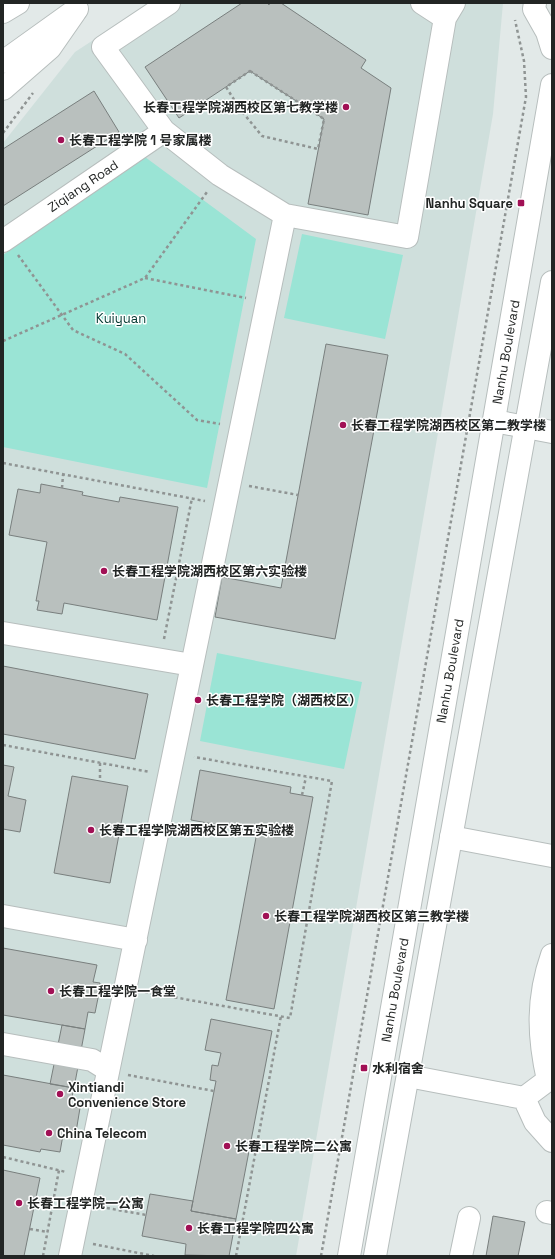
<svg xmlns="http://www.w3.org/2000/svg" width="555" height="1259" font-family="'Space Grotesk','Noto Sans SC',sans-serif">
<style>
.built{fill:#cfdfdc}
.green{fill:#9ae4d5}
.building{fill:#b9c0be;stroke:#797f7e}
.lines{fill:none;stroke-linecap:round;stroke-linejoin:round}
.minor-casing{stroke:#b7bebd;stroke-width:24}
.major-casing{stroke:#b7bebd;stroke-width:24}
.highway-casing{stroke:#b7bebd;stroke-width:24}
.path{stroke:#8f9493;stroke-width:2.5;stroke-dasharray:3 3;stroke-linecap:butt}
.minor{stroke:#fff;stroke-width:22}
.major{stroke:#fff;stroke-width:22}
.highway{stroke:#fff;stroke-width:22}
.poi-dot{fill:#a11055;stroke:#fff;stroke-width:1.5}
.labels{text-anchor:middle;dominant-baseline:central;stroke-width:3;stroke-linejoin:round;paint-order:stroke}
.poi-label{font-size:13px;font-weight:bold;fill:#222524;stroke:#fff;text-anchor:start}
.street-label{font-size:13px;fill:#222524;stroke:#fff}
.park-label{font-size:13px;fill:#033932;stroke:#fff}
</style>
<rect width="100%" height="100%" fill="#e2e9e8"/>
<path class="built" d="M150,3H503L493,114L296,1256H3V143L75,52Z"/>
<path class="green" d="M145,157L256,239L207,488L3,447V255Z
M302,234L403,255L385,339L284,318Z
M217,653L362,682L344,769L200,741Z"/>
<path class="building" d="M242,3H267L269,5L270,3H281L366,60L361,68L391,88L368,215L308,204L324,119L250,71L179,118L145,67Z
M94,91L119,132L3,206V149Z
M326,344L388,355L335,639L215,617L222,577L281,588Z
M41,484L83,492L82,495L119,502L120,497L178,507L157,620L64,603L62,614L37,610L39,601H36L47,542L9,535L18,489L40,493Z
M3,666L148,694L135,759L3,734Z
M3,765L14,767L8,796L26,800L20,832L3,829Z
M200,770L291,787L290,793L313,797L274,1009L226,1000L257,832L191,820Z
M72,776L128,786L110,883L54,873Z
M3,948L97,965L93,982L100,983L98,998L95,1013L88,1012L85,1029L3,1015Z
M211,1019L272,1031L236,1219L191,1211L216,1081L210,1080L212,1065L218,1066L221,1053L205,1050Z
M62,1025L85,1029L74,1088L50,1084Z
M3,1075L74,1088L70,1106L80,1108L75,1138L63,1135L60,1152L41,1149L40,1152L3,1145Z
M3,1170L40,1178L24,1256H3Z
M150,1194L193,1201L191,1211L236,1219L229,1256L185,1255L186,1244L142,1236Z
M493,1216L525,1222L518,1256H486Z"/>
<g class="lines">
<defs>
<path id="minor" d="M169,3L103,47L164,131L220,175L285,215L407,237L445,18L454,3
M422,3L445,18
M3,241L164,131
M494,421L552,432
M3,633L192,665
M451,837L552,856
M3,916L136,940
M3,1044L92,1060L108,1070
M408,1076L524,1098L535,1122L552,1141
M524,1098L548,1080C538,1036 537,998 552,955
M547,1212L552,1213
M70,1256L285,215
M461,1256L469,1218"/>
<path id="major" d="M535,3L534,9L547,32L552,48
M3,89L50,48L75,12
M349,1256L552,85
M375,1256L552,282"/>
<path id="highway" d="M3,12L18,3
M3,62L77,9"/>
</defs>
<use href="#minor" class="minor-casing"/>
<use href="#major" class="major-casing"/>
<use href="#highway" class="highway-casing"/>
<path class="path" d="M250,71L324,119L318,149L262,136L240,109L226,87Z
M3,133L33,93
M18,255L73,330L125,354L197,420L220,424
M145,278L246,298
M3,341L145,278L207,192
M3,463L205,501
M249,486L298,495
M62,488L63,475
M164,639L192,498
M3,745L150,772
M100,763V781
M302,795L306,777
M145,992L290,1018L332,781L194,757
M128,1075L214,1091
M3,1157L66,1172
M101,1207L146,1215
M30,1229L48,1232
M93,1244L154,1256
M43,1256L59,1170
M236,1256L281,1016
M321,1256L526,97L524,61L515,20"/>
<use href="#minor" class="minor"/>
<use href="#major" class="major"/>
<use href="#highway" class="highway"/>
</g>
<g class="poi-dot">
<circle cx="346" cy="107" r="4"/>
<circle cx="61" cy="140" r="4"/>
<rect x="517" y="199" width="8" height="8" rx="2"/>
<circle cx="343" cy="425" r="4"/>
<circle cx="104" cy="571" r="4"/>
<circle cx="198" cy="700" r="4"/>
<circle cx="91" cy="830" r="4"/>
<circle cx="266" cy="916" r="4"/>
<circle cx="51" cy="991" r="4"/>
<rect x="360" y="1064" width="8" height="8" rx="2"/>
<circle cx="60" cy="1094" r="4"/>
<circle cx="49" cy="1133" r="4"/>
<circle cx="227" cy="1146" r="4"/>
<circle cx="19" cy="1203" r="4"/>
<circle cx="189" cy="1228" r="4"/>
</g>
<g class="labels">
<g class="poi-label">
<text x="338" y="107" text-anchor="end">长春工程学院湖西校区第七教学楼</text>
<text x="69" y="140">长春工程学院 1 号家属楼</text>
<text x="513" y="203" text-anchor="end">Nanhu Square</text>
<text x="351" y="425">长春工程学院湖西校区第二教学楼</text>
<text x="112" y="571">长春工程学院湖西校区第六实验楼</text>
<text x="206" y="700">长春工程学院（湖西校区）</text>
<text x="99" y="830">长春工程学院湖西校区第五实验楼</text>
<text x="274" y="916">长春工程学院湖西校区第三教学楼</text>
<text x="59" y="991">长春工程学院一食堂</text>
<text x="372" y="1068">水利宿舍</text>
<text x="68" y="1087">Xintiandi<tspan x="68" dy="15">Convenience Store</tspan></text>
<text x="57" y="1133">China Telecom</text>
<text x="235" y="1146">长春工程学院二公寓</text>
<text x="27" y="1203">长春工程学院一公寓</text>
<text x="197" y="1228">长春工程学院四公寓</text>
</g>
<g class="street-label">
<text transform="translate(83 186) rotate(-34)">Ziqiang Road</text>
<text transform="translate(506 352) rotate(-80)">Nanhu Boulevard</text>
<text transform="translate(450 671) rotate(-80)">Nanhu Boulevard</text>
<text transform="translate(395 990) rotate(-80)">Nanhu Boulevard</text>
</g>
<g class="park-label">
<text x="121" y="318">Kuiyuan</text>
</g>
</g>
<rect width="555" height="1259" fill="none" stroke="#222524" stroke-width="8"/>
</svg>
